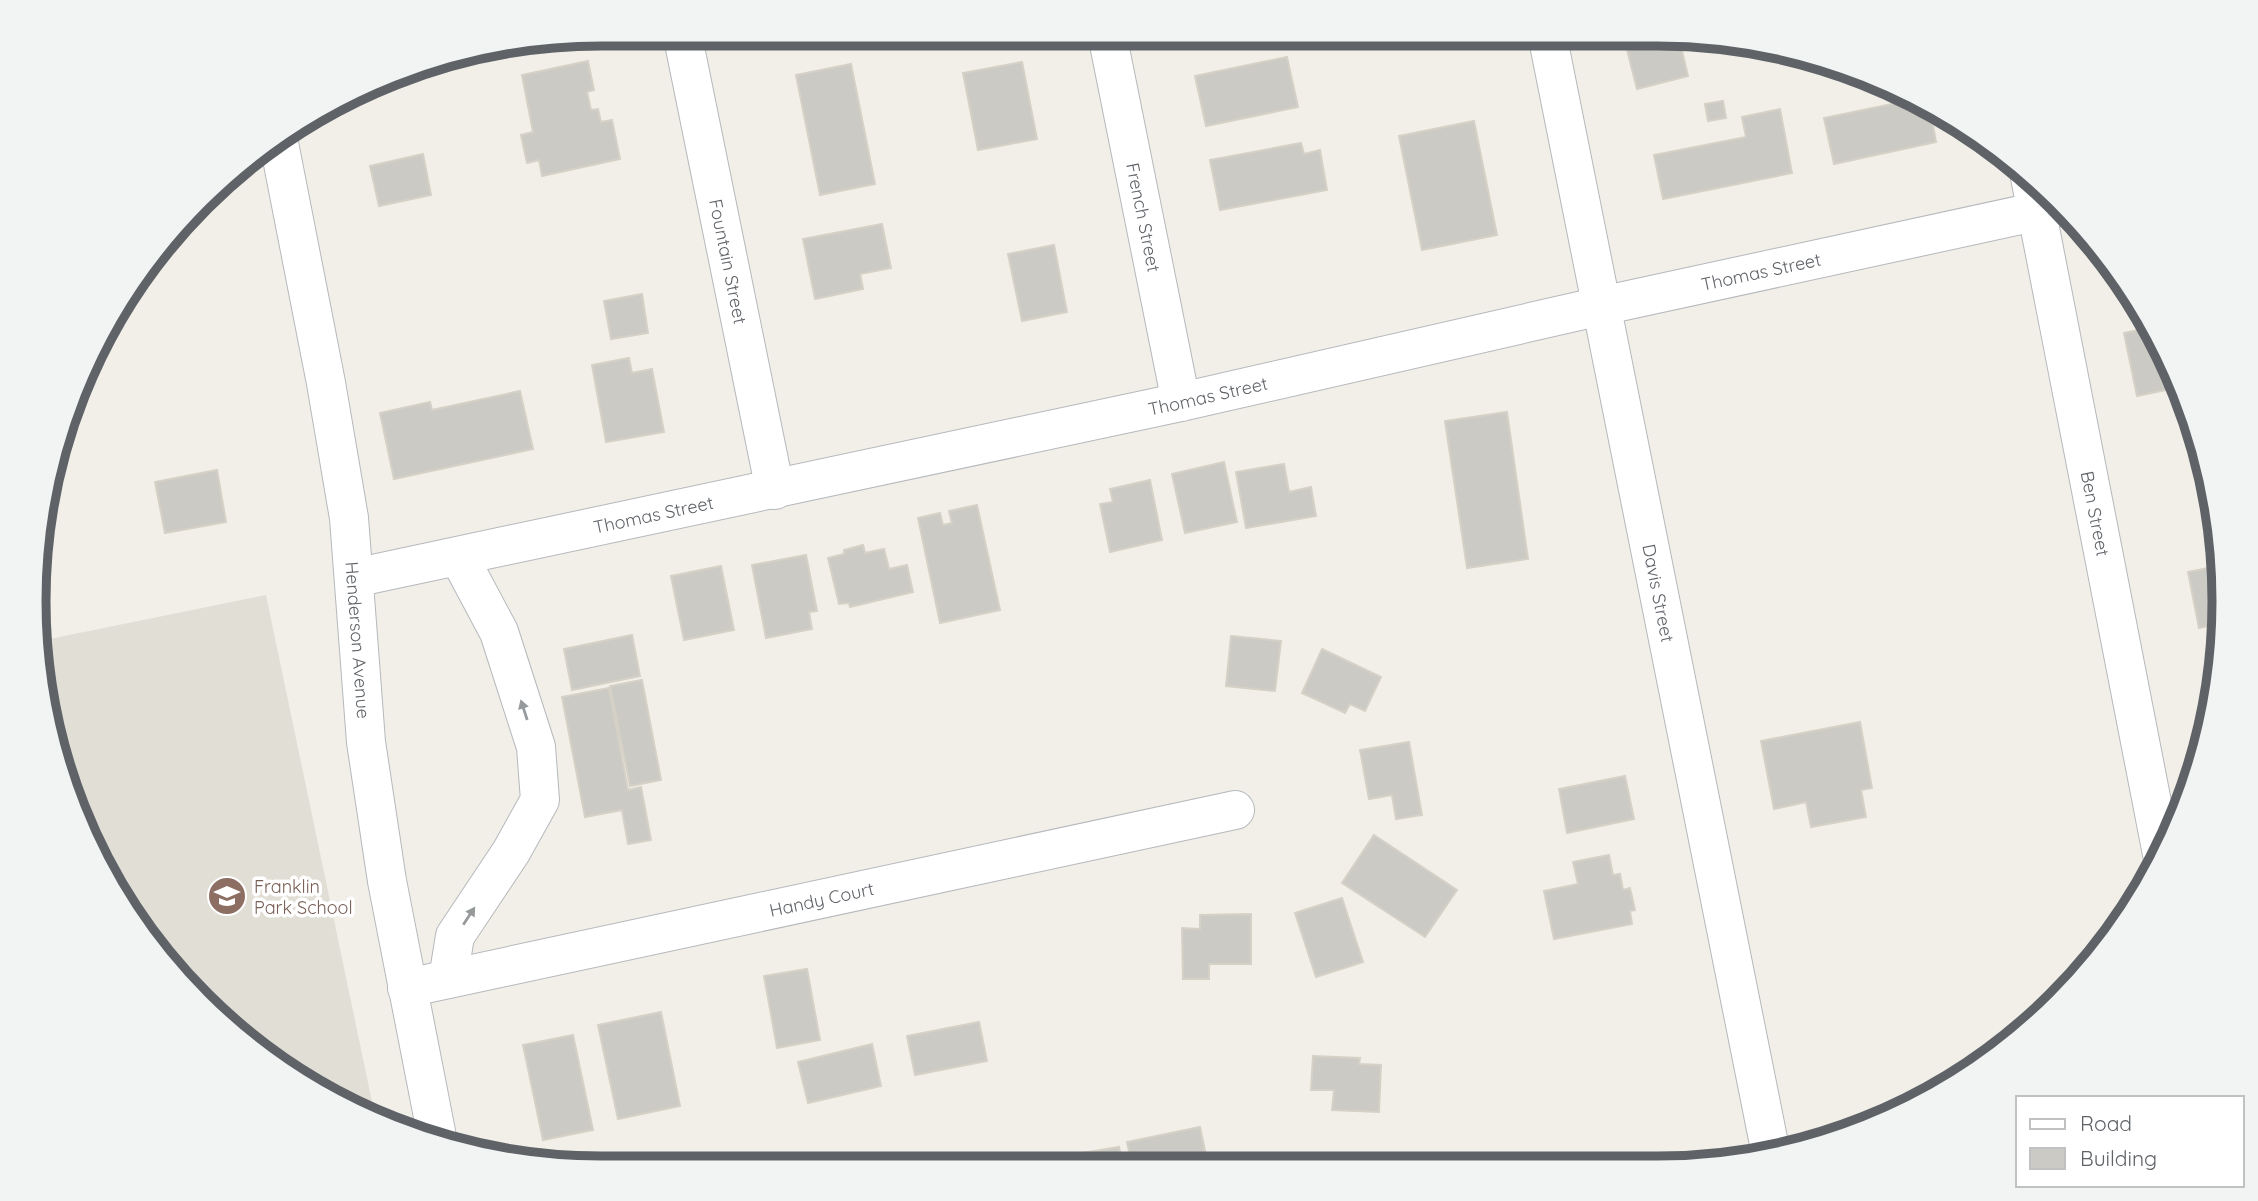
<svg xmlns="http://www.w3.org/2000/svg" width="2258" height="1201" font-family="Quicksand,sans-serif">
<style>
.education{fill:#e1ded6}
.building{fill:#cccac5;stroke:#d6d1c6;stroke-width:2}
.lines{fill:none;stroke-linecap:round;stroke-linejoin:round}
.minor-casing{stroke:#b5b8bc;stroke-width:40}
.minor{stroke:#fff;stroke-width:38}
.oneway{fill:#979a9d}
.labels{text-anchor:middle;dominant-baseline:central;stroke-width:7;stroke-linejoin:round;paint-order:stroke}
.street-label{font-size:18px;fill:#5f6368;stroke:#fff}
.education-label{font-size:18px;fill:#785e54;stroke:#fff;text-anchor:start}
.rim{fill:none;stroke:#5f6368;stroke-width:9}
</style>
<rect width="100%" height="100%" fill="#f1efe8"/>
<path class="education" d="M266,595L375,1116L317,1092L174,975L77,818L35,642Z"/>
<path class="building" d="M1385,34H1437V35L1387,45Z
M1623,34H1678L1688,76L1637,89Z
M1287,57L1298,107L1206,126L1195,76Z
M588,61L594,90L587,92L591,110L598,109L601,122L612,120L620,159L542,176L539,160L527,163L521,135L533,132L522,75Z
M1022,62L1037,139L978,150L963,73Z
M851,64L875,184L820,195L796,75Z
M1916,99L1929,104L1936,142L1834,164L1824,118Z
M1723,101L1726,118L1708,121L1705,104Z
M1780,109L1792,173L1663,199L1654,155L1746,137L1742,117Z
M1474,121L1497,235L1422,250L1399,136Z
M1301,143L1304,154L1320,150L1327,190L1220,210L1210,160Z
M423,154L431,195L379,206L370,166Z
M882,224L891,268L860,274L863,289L815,299L803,239Z
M1054,245L1067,312L1022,321L1008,254Z
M642,294L648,333L611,339L604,301Z
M2152,327L2166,349L2180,387L2137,396L2124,333Z
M629,358L632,373L652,369L664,432L606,442L592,365Z
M520,391L533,449L394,479L380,413L430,402L432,410Z
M1507,412L1528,559L1467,568L1445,421Z
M1224,462L1237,522L1185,533L1172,474Z
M1284,464L1289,492L1311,487L1316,516L1246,528L1236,472Z
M217,470L226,522L165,533L155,482Z
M1150,480L1162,540L1110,552L1100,504L1113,502L1110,489Z
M977,505L1000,610L940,623L918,518L940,513L943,525L952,523L949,511Z
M863,545L865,553L884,549L889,569L907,565L913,592L850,607L849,603L839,604L828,558L844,554V550Z
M806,555L817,611L809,612L812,629L766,638L752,565Z
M2223,565L2222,623L2199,628L2188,572Z
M721,566L734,630L684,640L671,576Z
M632,635L640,676L572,690L564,649Z
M1231,636L1281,641L1275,691L1226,686Z
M1322,649L1381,677L1365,711L1350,704L1345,713L1302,693Z
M642,680L661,780L630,786L610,686Z
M609,688L628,790L641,787L651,840L628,844L622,810L585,817L562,697Z
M1860,722L1872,788L1861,790L1866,817L1811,827L1806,802L1774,809L1761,741Z
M1409,742L1422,815L1396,819L1392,795L1369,799L1360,750Z
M1625,776L1634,819L1567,833L1559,789Z
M1374,835L1457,890L1425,937L1342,883Z
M1609,855L1613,875L1620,874L1623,890L1630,888L1635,910L1630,911L1632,924L1554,939L1544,891L1578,884L1573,862Z
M1342,898L1363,962L1316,977L1295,913Z
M1251,914V964H1209V979H1183L1182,928L1200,929V915Z
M807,969L820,1040L777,1048L764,976Z
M2066,992L2059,1001L2051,1007L2049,996Z
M661,1012L680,1106L618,1119L598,1025Z
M979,1022L987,1061L915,1075L907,1036Z
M573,1035L593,1130L543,1140L523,1045Z
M872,1044L881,1086L808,1103L798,1062Z
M1313,1056L1360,1058L1359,1064L1381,1065L1379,1112L1332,1110L1334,1090H1311Z
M1200,1127L1208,1165H1132L1127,1142Z
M1119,1147L1123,1165H1072L1070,1155Z"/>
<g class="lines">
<defs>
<g id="minor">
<path id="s1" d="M682,33L775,490"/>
<path id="s2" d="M1107,34L1181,402"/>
<path id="s3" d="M1547,34L1771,1154"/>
<path id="s4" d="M278,138L326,383L349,518L366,742L387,881L438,1142"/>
<path id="s5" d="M2029,172L2162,854"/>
<path id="s6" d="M354,578L1181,402L1601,306L2062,206"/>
<path d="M448,979L455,936L511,852L540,800L536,747L499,632L459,557"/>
<path id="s7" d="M407,988L1235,810"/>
</g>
</defs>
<use href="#minor" class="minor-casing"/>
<use href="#minor" class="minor"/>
</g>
<defs><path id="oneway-solid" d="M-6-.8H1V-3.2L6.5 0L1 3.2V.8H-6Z" transform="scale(1.75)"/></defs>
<g class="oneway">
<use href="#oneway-solid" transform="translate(524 710) rotate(-108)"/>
<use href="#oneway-solid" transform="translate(469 916) rotate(-57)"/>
</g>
<defs>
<symbol id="school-disc" viewBox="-11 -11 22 22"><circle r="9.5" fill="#8d6e63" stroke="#fff"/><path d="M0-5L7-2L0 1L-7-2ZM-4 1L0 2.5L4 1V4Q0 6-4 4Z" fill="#fff"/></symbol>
</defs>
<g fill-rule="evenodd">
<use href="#school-disc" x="205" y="874" width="44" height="44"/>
</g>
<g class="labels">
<g class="street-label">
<text stroke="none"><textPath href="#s2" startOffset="187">French Street</textPath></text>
<text stroke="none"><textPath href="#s1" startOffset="233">Fountain Street</textPath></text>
<text stroke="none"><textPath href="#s6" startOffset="1440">Thomas Street</textPath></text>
<text stroke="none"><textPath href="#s6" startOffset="873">Thomas Street</textPath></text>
<text stroke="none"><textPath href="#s5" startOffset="348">Ben Street</textPath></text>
<text stroke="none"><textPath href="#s6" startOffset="306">Thomas Street</textPath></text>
<text stroke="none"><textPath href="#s3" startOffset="570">Davis Street</textPath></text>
<text stroke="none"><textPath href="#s4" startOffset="509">Henderson Avenue</textPath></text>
<text stroke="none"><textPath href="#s7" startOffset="424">Handy Court</textPath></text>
</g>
<g class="education-label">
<text x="254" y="886">Franklin<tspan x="254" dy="21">Park School</tspan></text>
</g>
</g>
<path d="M0 0H2258V1201H0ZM601 46H1657A555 555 0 0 1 2212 601V601A555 555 0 0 1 1657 1156H601A555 555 0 0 1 46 601V601A555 555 0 0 1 601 46Z" fill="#f2f3f3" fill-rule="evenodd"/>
<path class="rim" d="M601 46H1657A555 555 0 0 1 2212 601V601A555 555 0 0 1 1657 1156H601A555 555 0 0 1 46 601V601A555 555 0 0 1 601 46Z"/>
<rect x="2016" y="1096" width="228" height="91" fill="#ffffff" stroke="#bfc1c3" stroke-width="2"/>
<rect x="2030" y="1119" width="35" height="10" fill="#ffffff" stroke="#bfc1c3" stroke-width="2"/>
<text x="2080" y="1131" font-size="21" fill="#5f6368">Road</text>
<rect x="2030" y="1148" width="35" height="21" fill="#cccac5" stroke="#bfc1c3" stroke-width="2"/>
<text x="2080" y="1166" font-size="21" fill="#5f6368">Building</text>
</svg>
